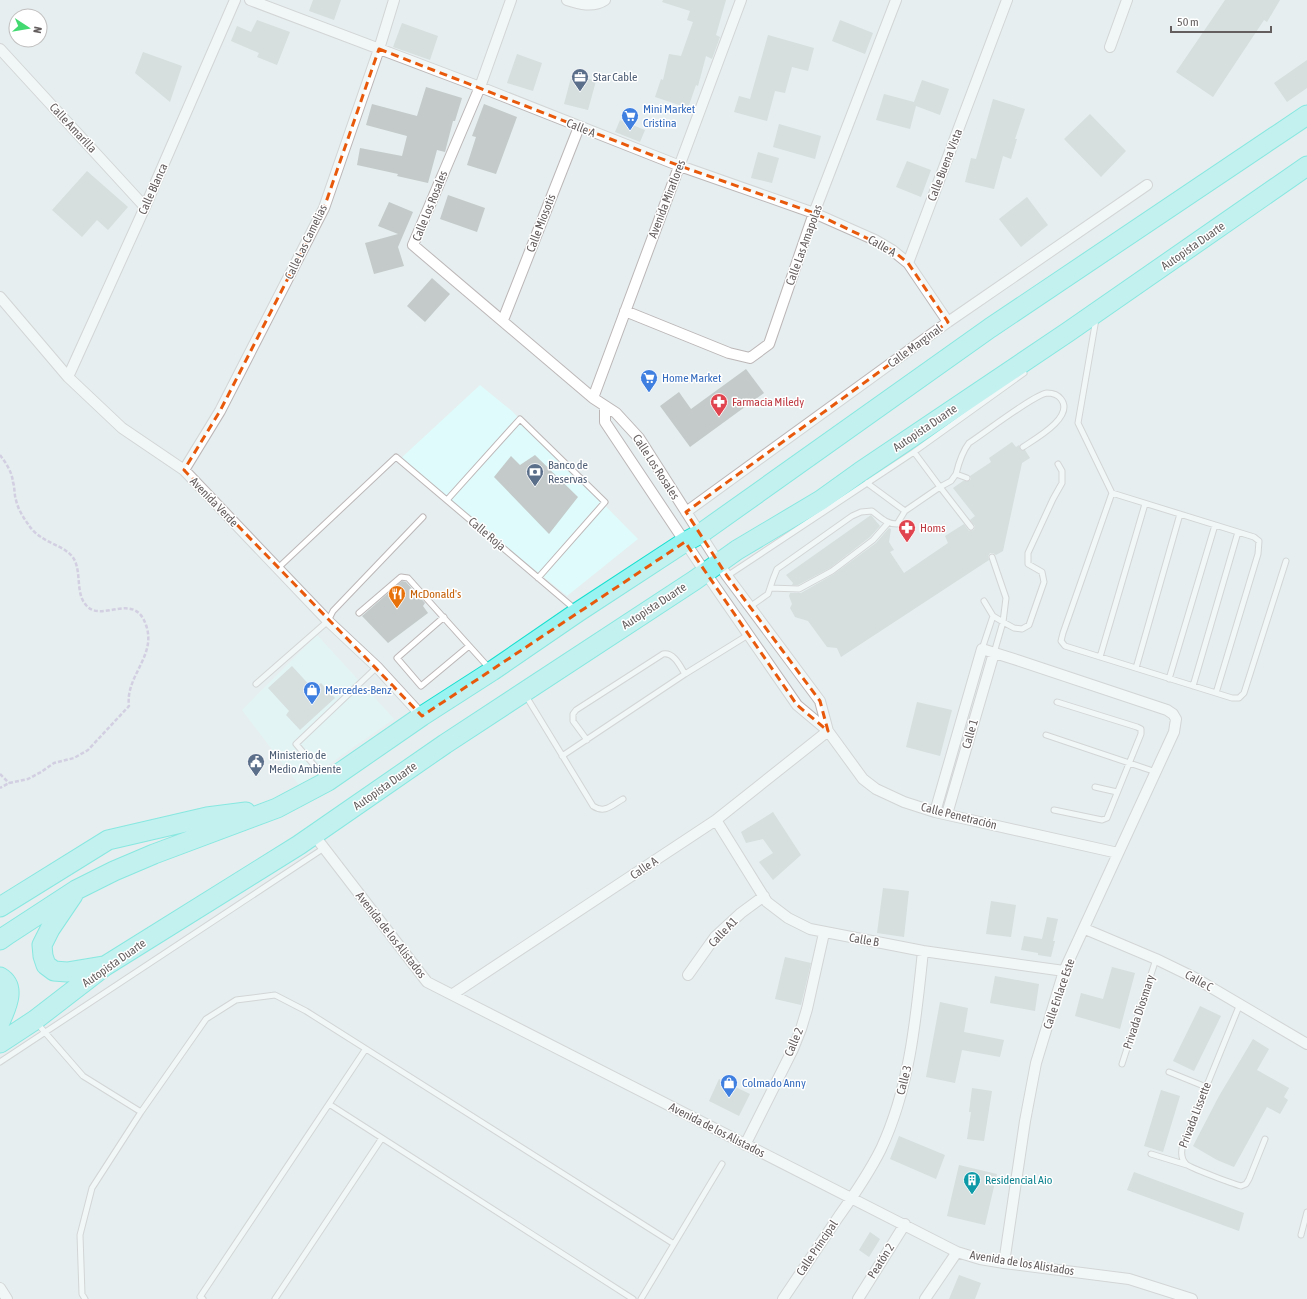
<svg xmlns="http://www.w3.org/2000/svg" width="1307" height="1299" font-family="'Asap Condensed',sans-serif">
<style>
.commercial{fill:#dffbfb}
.building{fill:#c3cac9}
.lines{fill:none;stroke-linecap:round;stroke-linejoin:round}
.lane-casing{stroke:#bcb6b7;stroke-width:7}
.street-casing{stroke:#bcb6b7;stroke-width:12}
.highway-casing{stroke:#16dfcf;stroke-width:21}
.path{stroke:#bda8d2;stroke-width:2.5;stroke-dasharray:4 2;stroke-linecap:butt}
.lane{stroke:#fff;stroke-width:5}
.street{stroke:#fff;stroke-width:10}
.highway{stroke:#99f3f1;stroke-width:19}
.marked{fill:none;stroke:#e8590c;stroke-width:3;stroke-dasharray:8 5;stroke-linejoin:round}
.labels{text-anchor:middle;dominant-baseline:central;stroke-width:3;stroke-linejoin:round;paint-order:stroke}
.service-label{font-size:12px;fill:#4e5e75;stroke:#fff;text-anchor:start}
.shop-label{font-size:12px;fill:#366cbe;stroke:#fff;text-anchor:start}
.street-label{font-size:12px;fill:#655e5f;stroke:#fff}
.health-label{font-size:12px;fill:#be3a42;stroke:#fff;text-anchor:start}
.food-label{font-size:12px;fill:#c56008;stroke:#fff;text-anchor:start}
.culture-label{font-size:12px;fill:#0d838f;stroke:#fff;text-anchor:start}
</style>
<rect width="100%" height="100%" fill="#e6eeef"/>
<path class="commercial" d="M480,385L512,411L638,539L567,596L399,460Z
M317,635L394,719L299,785L242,710Z"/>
<path class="building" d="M313,0H341L334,20L309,11Z
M663,0H726L716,35L720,37L712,59L706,56L698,86L696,85L688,108L655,97L661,79L663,80L669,54L681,56L693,22L687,20L690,11L662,2Z
M1225,0H1280L1267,22L1264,20L1213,97L1176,72Z
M257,20L290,32L277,65L257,57L259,53L231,41L237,26L251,32Z
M840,20L873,33L865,54L832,41Z
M402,23L438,36L430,60L393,47Z
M768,35L814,48L808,71L792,67L785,93L775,91L767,121L734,112L739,96L750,99Z
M143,52L182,66L170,102L135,73Z
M517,54L542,63L533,91L507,83Z
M1307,60V88L1287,102L1274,83Z
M572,74L596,81L588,110L564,104Z
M922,80L949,89L940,115L916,106L910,129L876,120L884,94L914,102Z
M426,87L462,98L455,121H453L445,152L437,150L428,183L397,176L398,174L357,165L360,148L402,156L407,136L366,125L372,104L417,116Z
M993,99L1025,109L1015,139H1017L1011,159L1003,156L994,189L965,182L971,158L976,159Z
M484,104L517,117L496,174L467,165L476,137L472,136Z
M1090,114L1126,151L1101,177L1064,139Z
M620,120L645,130L640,142L615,132Z
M779,124L821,136L815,159L773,147Z
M758,152L779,158L772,183L751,178Z
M907,161L931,170L921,197L896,187Z
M87,171L128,207L108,230L97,220L82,237L52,210Z
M448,195L485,208L477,232L440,219Z
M1027,197L1048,225L1021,247L999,219Z
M389,202L413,212L398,247L404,266L374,274L365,243L398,234L378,226Z
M432,278L450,294L425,322L407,306Z
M746,369L764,393L690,447L660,406L679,392L691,409Z
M1012,442L1016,447L1019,445L1021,450H1025L1030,458L1022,463L1003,551L996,555L993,553H990L988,556L989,560L841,657L837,648L827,647L808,621L795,617L790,608L792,604L789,596L790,593H801L834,574L876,543L889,528L891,529L889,542L894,550L890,552L904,573L948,543L945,536L964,524L969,531L974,530L975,526L970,520L975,516L953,488L963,481H969L971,479L970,476L991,462L989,458Z
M535,455L578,497L549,534L494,477L511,456L520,465Z
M871,515L880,526L870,537L830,568L798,585H792L793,583L786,575Z
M402,581L406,582L425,603L423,606L428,613L388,643L362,616Z
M292,666L313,689L321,683L335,698L300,730L286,715L289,711L268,688Z
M917,702L952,710L940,756L906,747Z
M773,812L801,855L773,880L759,862L773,853L763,839L746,843L741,832Z
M883,888L909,891L904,937L877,933Z
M991,901L1016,905L1011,937L986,934Z
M1047,917L1058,919L1053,941H1055L1051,957L1038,955V953L1021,950L1024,936L1042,939Z
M785,957L811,963L801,1005L775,999Z
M1112,967L1135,973L1120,1029L1075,1016L1081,993L1103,999Z
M995,976L1039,984L1035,1011L990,1003Z
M940,1002L968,1008L964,1032L1004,1040L1000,1057L962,1050L955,1083L926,1077Z
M1200,1006L1221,1016L1194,1071L1173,1061Z
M1253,1039L1269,1049L1257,1070L1289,1088L1284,1097L1288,1100L1280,1114L1267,1107L1234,1167L1217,1160L1193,1146L1219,1096Z
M719,1079L750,1094L739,1116L709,1101Z
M972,1088L992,1091L984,1141L967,1139L971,1112H969Z
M1161,1090L1180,1096L1163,1152L1144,1146Z
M899,1136L945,1155L936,1179L890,1159Z
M959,1165L997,1174L985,1225L947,1216Z
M1134,1172L1244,1213L1239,1231L1127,1190Z
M870,1232L880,1239L869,1257L859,1250Z
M959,1275L981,1283L975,1299H949Z"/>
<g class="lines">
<defs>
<path id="lane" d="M1096,319L1078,423L1112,493L1254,537L1259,541L1258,554L1216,693
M956,474L951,481L940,487L971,527
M967,478L956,474C959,462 962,452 969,443C983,434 1035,394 1047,393C1052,393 1058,395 1061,399C1075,417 1035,439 1023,447
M867,483L905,511L940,487L914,452
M1112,493L1063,633L1061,641L1065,646L1216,693L1232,698H1239L1244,693L1286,561
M447,500L520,419L605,502L538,578
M992,557L1006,598L1003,622L994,653
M278,568L396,457L576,610
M727,576L914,452L1024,373
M770,588L799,589L832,571L873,540L888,523
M984,601L993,616L1003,622L1014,628L1022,629L1029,625L1044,582L1042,572L1028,564V553L1053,499L1062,483V471L1058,464
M751,606L768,594L773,579L777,569L852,516L861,512L872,511C880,517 886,524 897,524L905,511
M359,613L401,577L408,578L490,669
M444,617L397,658L421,686L469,646
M982,649L993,616
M1100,657L1145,504
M1136,668L1180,514
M1169,679L1215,525
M256,684L328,621L333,611L423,517
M1193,686L1238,532
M526,696L593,806C605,814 612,805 623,799
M1046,735L1156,772
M587,740L573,721V714L576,710L663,654C674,652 680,666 685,674
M562,756L685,674L748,635
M325,778L296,744L377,667
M1095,787L1117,792
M1054,810L1102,820L1107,818L1141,734V729L1137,727L1057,702
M1240,1004L1183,1144C1181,1151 1180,1158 1186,1164C1190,1168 1234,1184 1241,1186L1246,1184L1249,1179L1265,1139
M36,1022L83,1076L141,1112
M0,1062L324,848
M1122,1064L1156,959
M1169,1072L1206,1087
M329,1104L633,1299
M1151,1154L1187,1165
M1301,1235L1307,1212
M674,1244L722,1164
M85,1299L82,1294L80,1235L92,1188L141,1112L206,1019L236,1000L275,995L306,1011L674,1244L641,1299
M203,1299L200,1297L365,1050
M275,1299L382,1138"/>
<path id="street" d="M250,0L480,87L680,166L814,213L875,240L892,250L908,263
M511,0L480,87L413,245L593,398L616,413L639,438L727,576L820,701L828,731
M567,0C579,4 593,8 605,0
M1110,47L1127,0
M0,49L145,207
M0,297L68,377L122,428L184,470L328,621L377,667L422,716
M625,311L729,353L750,358L769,344L814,213L896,0
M503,320L579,127
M948,322L908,263L1007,0
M68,377L145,207L235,0
M593,398L741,0
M605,407V422L705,572L797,705L828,731L863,779L876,789L904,802L935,812L1118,853
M184,470L220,411L324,208L379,49L394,0
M686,512L948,322L1147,185
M935,812L982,649L1017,660L1167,710L1173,714L1176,719L1174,732L1064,971L1036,1063L1025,1121L1004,1263
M947,814L994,653
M716,820L767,902L788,918L810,929L923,951L1064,971
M314,835L427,982L957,1252L980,1259L1004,1263L1129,1279L1192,1299
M1085,929L1156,959L1195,978L1307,1044
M688,975L715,937L741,913L764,896
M453,994L716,820L828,731
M745,1145L793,1049L801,1029L807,1009L824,933
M0,1288L7,1299
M783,1299C802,1271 820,1244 839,1216C854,1195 869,1173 881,1149C910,1087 916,1018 923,951
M858,1299L905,1224
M925,1299L957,1252"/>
<path id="highway" d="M73,895L50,929L42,945L43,956L46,965L54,971L67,972L103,966
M0,907L108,840L207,817L246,812
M0,940L7,935L76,890L114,871L154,854L277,808L328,781L422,716L492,671L578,612L685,542L700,534L990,328L1307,115
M0,977C17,987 6,1008 0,1022
M0,1043L35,1020L105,966L299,845L445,744L695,580L737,550L821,500L860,472L1068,332L1307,166"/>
</defs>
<use href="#lane" class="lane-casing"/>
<use href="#street" class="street-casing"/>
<use href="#highway" class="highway-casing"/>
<path class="path" d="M0,455C6,463 12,472 13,482C15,488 14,494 16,500C18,509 23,517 28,524C31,529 36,534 41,537C52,545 69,548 75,561C81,575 76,594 86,605C101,624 134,590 146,625C157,656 125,676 129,706L88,750L74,758L54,763L41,772L28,779L9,783L0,788
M0,774L9,783"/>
<use href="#lane" class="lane"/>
<use href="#street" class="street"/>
<use href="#highway" class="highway"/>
</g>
<path d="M0 0H1307V1299H0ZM379,49L680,166L814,213L892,250L908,263L948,322L686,512L727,576L820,701L828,731L797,705L685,542L422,716L184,470L220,411L324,208Z" fill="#e6eeef" fill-opacity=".55" fill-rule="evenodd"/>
<path class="marked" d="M379,49L680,166L814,213L892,250L908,263L948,322L686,512L727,576L820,701L828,731L797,705L685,542L422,716L184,470L220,411L324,208Z"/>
<defs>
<symbol id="office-pin" viewBox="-11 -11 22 30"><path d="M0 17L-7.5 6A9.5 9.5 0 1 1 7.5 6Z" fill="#5c6f8a" stroke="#fff"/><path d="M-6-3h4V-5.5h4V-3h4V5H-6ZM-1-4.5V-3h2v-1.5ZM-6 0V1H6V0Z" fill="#fff"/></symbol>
<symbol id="supermarket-pin" viewBox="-11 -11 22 30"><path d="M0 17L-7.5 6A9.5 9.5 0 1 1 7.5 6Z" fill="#3f7fe0" stroke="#fff"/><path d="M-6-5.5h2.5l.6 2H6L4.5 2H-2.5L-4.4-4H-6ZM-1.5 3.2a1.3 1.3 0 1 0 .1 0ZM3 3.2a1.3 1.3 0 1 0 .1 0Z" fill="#fff"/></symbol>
<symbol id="pharmacy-pin" viewBox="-11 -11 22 30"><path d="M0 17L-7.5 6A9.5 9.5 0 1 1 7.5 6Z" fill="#e0444e" stroke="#fff"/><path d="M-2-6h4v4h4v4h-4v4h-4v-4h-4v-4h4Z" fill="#fff"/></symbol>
<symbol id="bank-pin" viewBox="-11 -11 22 30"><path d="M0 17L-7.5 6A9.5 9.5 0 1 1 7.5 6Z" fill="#5c6f8a" stroke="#fff"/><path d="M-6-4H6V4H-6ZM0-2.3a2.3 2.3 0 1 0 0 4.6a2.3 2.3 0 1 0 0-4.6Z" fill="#fff"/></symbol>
<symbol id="restaurant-pin" viewBox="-11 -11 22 30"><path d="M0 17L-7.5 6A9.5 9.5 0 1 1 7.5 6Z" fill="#e8710a" stroke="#fff"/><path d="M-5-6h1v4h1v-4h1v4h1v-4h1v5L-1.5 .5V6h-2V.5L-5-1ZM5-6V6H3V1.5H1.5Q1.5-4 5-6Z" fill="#fff"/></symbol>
<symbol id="shop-pin" viewBox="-11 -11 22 30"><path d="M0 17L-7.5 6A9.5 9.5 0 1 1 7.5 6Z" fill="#3f7fe0" stroke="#fff"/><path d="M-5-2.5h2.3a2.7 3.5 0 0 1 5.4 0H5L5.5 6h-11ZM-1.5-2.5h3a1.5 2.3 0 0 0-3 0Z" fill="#fff"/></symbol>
<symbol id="civic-pin" viewBox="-11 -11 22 30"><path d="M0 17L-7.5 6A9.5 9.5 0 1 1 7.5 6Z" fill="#5c6f8a" stroke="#fff"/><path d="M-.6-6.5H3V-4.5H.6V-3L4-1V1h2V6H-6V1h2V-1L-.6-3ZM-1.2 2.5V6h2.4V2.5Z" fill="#fff"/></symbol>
<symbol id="building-pin" viewBox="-11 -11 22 30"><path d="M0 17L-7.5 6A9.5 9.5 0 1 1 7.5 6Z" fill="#0f9aa8" stroke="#fff"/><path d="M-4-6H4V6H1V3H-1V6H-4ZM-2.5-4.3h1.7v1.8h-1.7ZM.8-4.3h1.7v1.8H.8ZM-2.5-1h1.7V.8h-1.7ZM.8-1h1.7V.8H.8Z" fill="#fff"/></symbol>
</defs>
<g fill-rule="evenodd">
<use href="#office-pin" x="570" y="67" width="20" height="27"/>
<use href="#supermarket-pin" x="620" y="106" width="20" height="27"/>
<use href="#supermarket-pin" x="639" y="368" width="20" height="27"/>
<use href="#pharmacy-pin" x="709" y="392" width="20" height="27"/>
<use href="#bank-pin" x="525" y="462" width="20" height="27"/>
<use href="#pharmacy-pin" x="897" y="518" width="20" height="27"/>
<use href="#restaurant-pin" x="387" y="584" width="20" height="27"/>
<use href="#shop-pin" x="302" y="680" width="20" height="27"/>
<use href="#civic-pin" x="246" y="752" width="20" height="27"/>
<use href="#shop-pin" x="719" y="1073" width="20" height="27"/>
<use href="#building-pin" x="962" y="1170" width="20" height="27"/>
</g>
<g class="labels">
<g class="service-label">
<text x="593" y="77">Star Cable</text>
<text x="548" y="465">Banco de<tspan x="548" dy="14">Reservas</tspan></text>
<text x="269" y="755">Ministerio de<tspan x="269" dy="14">Medio Ambiente</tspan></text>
</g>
<g class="shop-label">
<text x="643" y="109">Mini Market<tspan x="643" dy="14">Cristina</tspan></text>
<text x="662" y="378">Home Market</text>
<text x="325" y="690">Mercedes-Benz</text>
<text x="742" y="1083">Colmado Anny</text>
</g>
<g class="street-label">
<text transform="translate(73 128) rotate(47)">Calle Amarilla</text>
<text transform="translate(581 128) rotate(22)">Calle A</text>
<text transform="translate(945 165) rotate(-69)">Calle Buena Vista</text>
<text transform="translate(153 189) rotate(-66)">Calle Blanca</text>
<text transform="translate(667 199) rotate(-69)">Avenida Miraflores</text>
<text transform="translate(430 206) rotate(-68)">Calle Los Rosales</text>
<text transform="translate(541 223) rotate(-69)">Calle Miosotis</text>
<text transform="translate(306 242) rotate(-64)">Calle Las Camelias</text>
<text transform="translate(804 245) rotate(-70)">Calle Las Amapolas</text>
<text transform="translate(882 246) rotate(30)">Calle A</text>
<text transform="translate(1193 246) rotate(-35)">Autopista Duarte</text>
<text transform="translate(915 346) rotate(-36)">Calle Marginal</text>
<text transform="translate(925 428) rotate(-34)">Autopista Duarte</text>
<text transform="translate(656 467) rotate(57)">Calle Los Rosales</text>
<text transform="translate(214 502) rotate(46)">Avenida Verde</text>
<text transform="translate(487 534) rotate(40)">Calle Roja</text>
<text transform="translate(654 606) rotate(-33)">Autopista Duarte</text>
<text transform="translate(970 734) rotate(-74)">Calle 1</text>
<text transform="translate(385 786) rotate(-35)">Autopista Duarte</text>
<text transform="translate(959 816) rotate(14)">Calle Penetración</text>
<text transform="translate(644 868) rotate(-34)">Calle A</text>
<text transform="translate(723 932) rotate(-46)">Calle A1</text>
<text transform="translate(391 935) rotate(52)">Avenida de los Alistados</text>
<text transform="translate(864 940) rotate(10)">Calle B</text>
<text transform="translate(114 963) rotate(-35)">Autopista Duarte</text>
<text transform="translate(1199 981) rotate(29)">Calle C</text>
<text transform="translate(1059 994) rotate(-71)">Calle Enlace Este</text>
<text transform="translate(1139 1012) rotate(-72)">Privada Diosmary</text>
<text transform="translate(794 1042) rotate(-67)">Calle 2</text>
<text transform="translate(904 1080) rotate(-76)">Calle 3</text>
<text transform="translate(1195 1115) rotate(-69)">Privada Lissette</text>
<text transform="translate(717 1130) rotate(27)">Avenida de los Alistados</text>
<text transform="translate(817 1248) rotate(-56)">Calle Principal</text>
<text transform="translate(881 1261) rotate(-58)">Peatón 2</text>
<text transform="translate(1022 1263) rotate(9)">Avenida de los Alistados</text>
</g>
<g class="health-label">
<text x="732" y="402">Farmacia Miledy</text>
<text x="920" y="528">Homs</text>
</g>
<g class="food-label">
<text x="410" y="594">McDonald's</text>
</g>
<g class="culture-label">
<text x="985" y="1180">Residencial Aio</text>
</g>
</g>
<g transform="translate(28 28) rotate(102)"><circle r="19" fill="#ffffff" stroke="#c1bfbf"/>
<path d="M0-3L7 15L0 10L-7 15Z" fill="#42d971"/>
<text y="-6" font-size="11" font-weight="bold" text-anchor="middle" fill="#655e5f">N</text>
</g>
<path d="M1171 26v6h100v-6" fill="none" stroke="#655e5f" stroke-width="2"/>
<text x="1177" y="26" font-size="12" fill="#655e5f" stroke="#ffffff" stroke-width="3" paint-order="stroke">50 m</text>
</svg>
